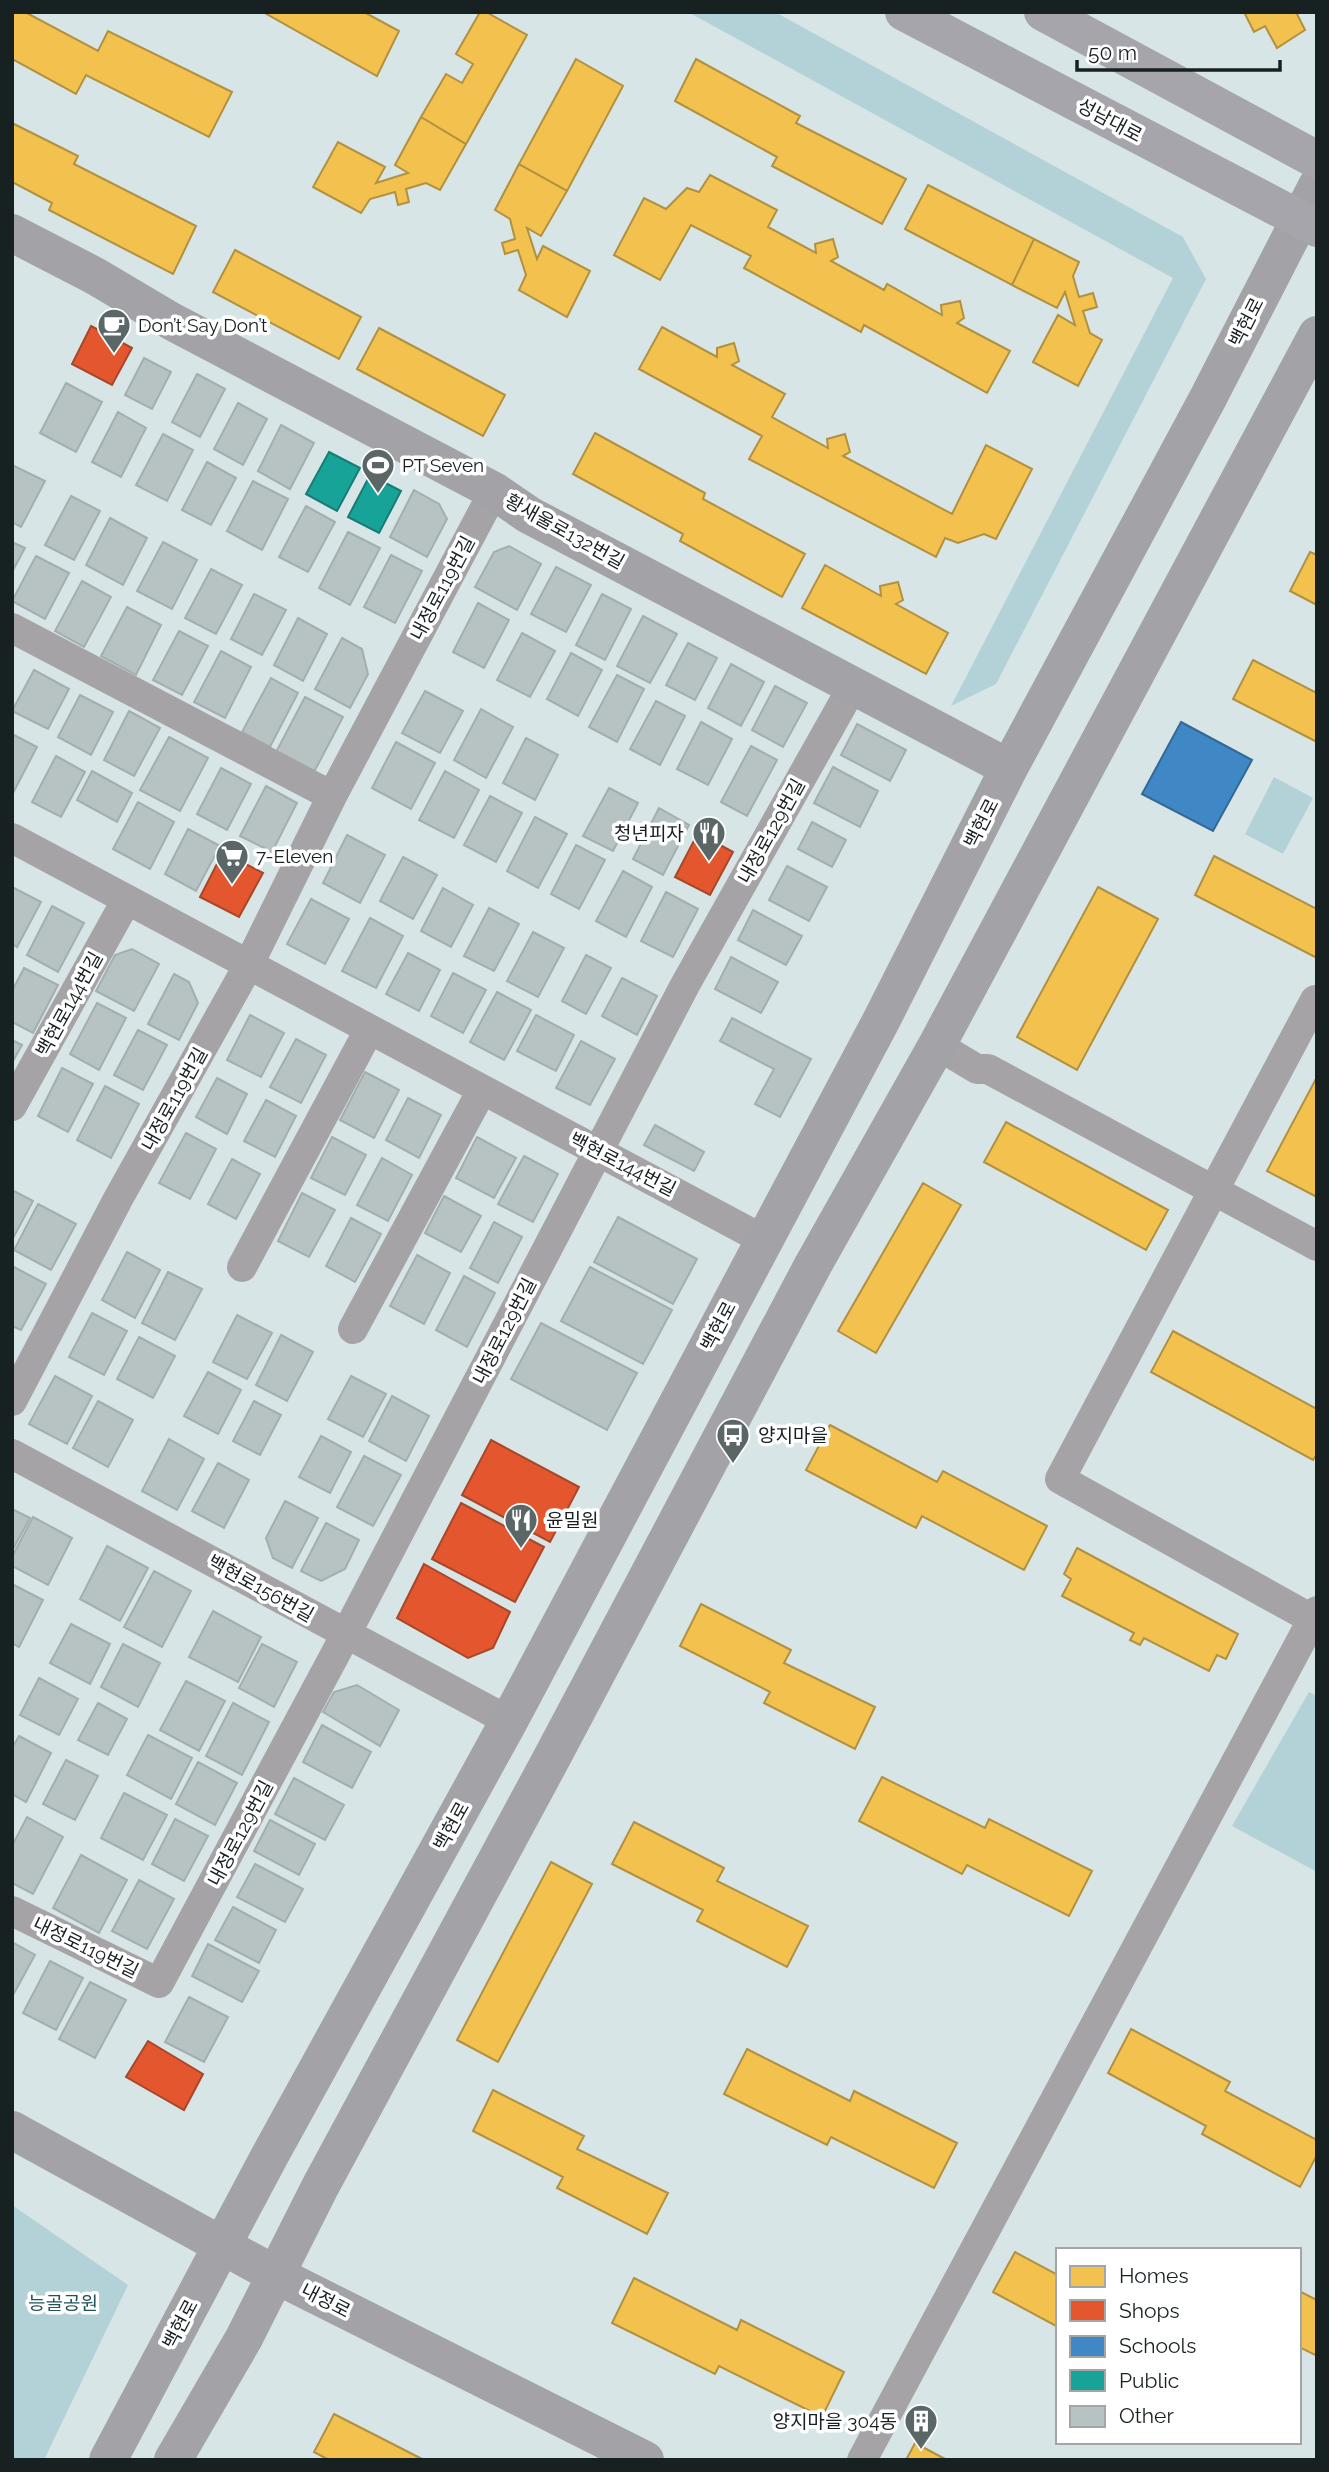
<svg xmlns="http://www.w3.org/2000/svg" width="1329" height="2472" font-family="Raleway,'Noto Sans KR',sans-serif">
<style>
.green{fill:#b3d2d7}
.homes{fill:#f2c14e;stroke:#b19141;stroke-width:2}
.shops{fill:#e4572e;stroke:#a7472a;stroke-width:2}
.schools{fill:#3f88c5;stroke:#336994;stroke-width:2}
.public{fill:#17a398;stroke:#177c75;stroke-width:2}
.building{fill:#b7c2c3;stroke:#a3aeaf;stroke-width:2}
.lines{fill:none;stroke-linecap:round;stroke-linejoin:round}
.street{stroke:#a6a3a7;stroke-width:30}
.secondary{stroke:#a3a2a6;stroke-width:38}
.primary{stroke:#a5a5ab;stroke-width:38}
.labels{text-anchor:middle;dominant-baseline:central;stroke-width:7;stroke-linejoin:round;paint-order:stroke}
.street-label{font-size:19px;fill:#182122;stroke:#fff}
.poi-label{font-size:19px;fill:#182122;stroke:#fff;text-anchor:start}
.park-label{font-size:19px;fill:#20535a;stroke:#fff}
</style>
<rect width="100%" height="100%" fill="#d7e5e7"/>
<path class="green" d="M688,12H775L1183,237L1206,279L996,684L951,706L1173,278Z
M1274,777L1313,798L1283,854L1245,834Z
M1309,1692L1317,1696V1872L1232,1826Z
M12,2205L128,2285L44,2460H12Z"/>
<path class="homes" d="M12,12H25L98,51L108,31L232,92L209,137L86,75L76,94L12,59Z
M263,12H364L399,31L377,76Z
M480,12H486L527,35L466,144L421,117L446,74L462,83L473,64L456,54Z
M1244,12H1296L1305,30L1277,48L1265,26L1254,32Z
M576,59L623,86L567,191L519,164Z
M696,59L800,116L796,123L906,179L882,224L772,166L777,157L675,101Z
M421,117L466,144L440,190L426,183L406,189L409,202L398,205L395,192L370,199L361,213L313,187L338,142L385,167L376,183L408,173L395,165Z
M12,123L78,156L74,164L196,226L173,274L49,210L52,203L12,182Z
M519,164L567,191L541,236L527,228L537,259L543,246L590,271L567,317L519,290L526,275L518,250L505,254L502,243L515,239L510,219L495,210Z
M710,175L777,210L768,227L816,253L815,244L833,239L838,257L831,261L884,290L887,284L942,315L941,305L960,301L964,318L957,323L1010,351L987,393L864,325L861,332L744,268L751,256L691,225L660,280L614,255L644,198L666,209L687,188L699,192Z
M928,185L1034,239L1012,285L905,229Z
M1034,239L1079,262L1073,276L1079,297L1093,293L1097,307L1083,311L1090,333L1102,340L1078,386L1033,362L1058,315L1075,325L1065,292L1057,308L1012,285Z
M235,250L361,317L339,359L213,292Z
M662,327L717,357V348L734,343L739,361L732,365L785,394L772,417L828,448L827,439L845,434L850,452L843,456L952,514L986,445L1032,469L996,539L984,534L958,543L945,538L936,557L749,459L762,436L639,369Z
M379,328L505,395L483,436L357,369Z
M595,433L705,493L703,499L805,554L782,597L680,541L683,534L573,474Z
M1310,552L1317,555V605L1290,591Z
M825,565L881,596L880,586L898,582L903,600L896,604L948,633L926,674L802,608Z
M1253,660L1317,693V742L1233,699Z
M1214,856L1317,909V958L1195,895Z
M1098,887L1158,919L1077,1070L1017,1037Z
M1317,1077V1197L1267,1171Z
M1006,1122L1168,1210L1146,1250L984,1162Z
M923,1183L961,1205L876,1353L838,1331Z
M1173,1331L1317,1409V1454L1313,1460L1151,1372Z
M830,1425L937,1482L943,1471L1047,1526L1024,1570L922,1516L916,1528L806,1470Z
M1077,1548L1238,1634L1226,1659L1217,1655L1209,1671L1144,1638L1140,1645L1130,1640L1134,1633L1062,1596L1071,1579L1064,1574Z
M701,1604L791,1650L784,1663L875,1707L855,1749L764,1703L770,1692L680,1646Z
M882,1777L985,1828L989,1819L1092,1871L1069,1916L967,1865L962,1874L859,1821Z
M634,1822L724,1868L717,1881L808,1926L787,1967L697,1921L703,1910L612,1864Z
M551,1862L592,1884L498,2062L457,2040Z
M1131,2029L1230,2082L1225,2091L1317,2140V2155L1300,2187L1202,2134L1206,2126L1108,2073Z
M747,2049L850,2101L854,2091L957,2143L934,2188L831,2137L827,2145L724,2094Z
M493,2090L584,2136L577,2149L668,2193L647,2234L557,2188L563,2177L473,2131Z
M1015,2252L1058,2275V2327L993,2292Z
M634,2278L737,2330L741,2320L844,2372L822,2417L719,2366L715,2374L612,2323Z
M1299,2291L1317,2300V2356L1299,2347Z
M334,2414L424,2460H329L314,2452Z
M915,2443L947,2460H906Z"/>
<path class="shops" d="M91,326L132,348L112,385L72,364Z
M698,833L733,852L710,895L675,877Z
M223,852L263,873L239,917L200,897Z
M491,1440L579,1487L550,1542L462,1495Z
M461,1503L544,1547L515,1602L432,1559Z
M424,1564L510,1612L493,1648L468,1658L397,1618Z
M148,2041L203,2074L184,2110L126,2077Z"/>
<path class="schools" d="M1181,722L1252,760L1213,831L1142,794Z"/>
<path class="public" d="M329,452L360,468L337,511L306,494Z
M370,475L401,491L379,533L348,517Z"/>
<path class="building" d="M144,358L171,372L152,409L125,395Z
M197,374L225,389L200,437L172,422Z
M66,383L102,402L76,452L40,433Z
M238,403L267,419L243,465L214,449Z
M118,412L146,428L121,477L92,462Z
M281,425L314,443L290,489L258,471Z
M163,434L193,450L167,501L136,485Z
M207,462L236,478L211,525L182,510Z
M12,465L45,481L21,527L12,522Z
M253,481L288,499L262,550L227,531Z
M414,490L439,504L447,519L427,557L390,537Z
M71,496L100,511L74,560L45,545Z
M306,506L335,522L308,572L279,557Z
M110,518L147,538L123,585L86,565Z
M348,532L380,548L350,605L319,588Z
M12,542L25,548L12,572Z
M163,542L197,560L172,609L137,591Z
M509,546L541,564L517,610L475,587L494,552Z
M391,555L422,571L395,623L364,607Z
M36,556L69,573L45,619L12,601Z
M556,567L591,585L566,632L531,614Z
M211,569L242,585L216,634L185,618Z
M82,581L111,597L84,647L55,631Z
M254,594L286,610L262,655L231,639Z
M602,594L631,609L605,660L576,645Z
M478,603L509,620L484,668L453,652Z
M127,607L161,625L136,675L101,656Z
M643,616L677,634L650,683L617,666Z
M298,618L327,634L303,681L274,665Z
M179,631L208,646L182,695L153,680Z
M522,633L555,651L530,697L497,680Z
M342,638L362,649L368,674L350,708L315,689Z
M688,643L717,658L695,700L666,685Z
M221,651L251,667L225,718L194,702Z
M571,653L602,670L578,716L547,699Z
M731,664L764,682L741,726L708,708Z
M34,670L69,689L48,729L12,711Z
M617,675L644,689L617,742L589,727Z
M271,678L298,693L270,747L242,732Z
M775,686L807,703L783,747L752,730Z
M425,691L463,711L440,753L402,733Z
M80,695L113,712L91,755L58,737Z
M305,697L343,717L313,774L275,754Z
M656,701L685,716L660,765L630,749Z
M481,709L513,727L486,778L454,760Z
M129,711L160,728L134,776L104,760Z
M701,722L732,739L708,785L677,769Z
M857,724L906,750L890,781L841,755Z
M12,734L37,747L12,795Z
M169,737L208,758L180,811L140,790Z
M526,738L558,755L535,800L503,783Z
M396,742L435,763L411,809L372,788Z
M751,746L777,760L747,816L721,802Z
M56,756L85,772L61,817L32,802Z
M833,767L878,791L860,827L814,803Z
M221,768L251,784L227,830L197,814Z
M92,771L132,793L117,822L77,800Z
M445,771L479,790L454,838L419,820Z
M266,786L297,803L272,852L240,836Z
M609,788L638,803L613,851L583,836Z
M490,796L522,813L496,862L464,845Z
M138,802L174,822L150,869L113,849Z
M659,808L689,825L663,875L633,859Z
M535,817L567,834L538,888L507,871Z
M812,822L846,840L832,867L798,849Z
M188,829L220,846L196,891L165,874Z
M347,835L385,855L360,903L323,883Z
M576,845L605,860L579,909L551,894Z
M403,857L437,875L413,919L380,901Z
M787,866L827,887L809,921L769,900Z
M623,871L652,887L626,937L596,921Z
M12,887L41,902L17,947L12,944Z
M443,888L473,905L451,947L421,931Z
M666,892L698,909L673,957L641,941Z
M311,899L349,919L325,964L287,944Z
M52,906L84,923L58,972L27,955Z
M489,908L519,924L494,971L464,956Z
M753,910L802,936L786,965L738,940Z
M370,918L403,936L376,988L342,971Z
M533,932L564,948L538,997L507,981Z
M132,949L159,964L134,1011L96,991L115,955Z
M408,953L440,970L419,1011L386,994Z
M586,955L611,968L586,1014L562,1001Z
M731,957L778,982L761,1013L715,989Z
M24,968L58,985L33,1033L12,1022V991Z
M453,973L486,990L463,1033L431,1016Z
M174,974L189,982L198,1003L179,1040L148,1024Z
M622,978L657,996L637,1035L602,1016Z
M497,992L531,1010L504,1060L470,1042Z
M97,1003L126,1018L99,1070L70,1054Z
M250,1015L284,1033L261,1077L227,1060Z
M536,1015L574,1035L556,1071L517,1051Z
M732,1018L811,1059L780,1117L755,1104L774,1069L720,1041Z
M138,1030L167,1045L143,1090L114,1075Z
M296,1039L326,1055L301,1103L270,1087Z
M12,1040L22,1045L12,1063Z
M581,1041L615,1059L590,1105L556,1088Z
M62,1068L93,1084L68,1132L38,1116Z
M365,1072L399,1090L374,1138L340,1120Z
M217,1078L247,1094L227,1134L196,1117Z
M105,1086L139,1104L111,1158L77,1140Z
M408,1098L441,1115L419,1158L386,1140Z
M266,1100L296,1116L275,1157L244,1141Z
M655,1125L704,1152L694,1171L644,1145Z
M186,1133L216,1149L190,1199L159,1183Z
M332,1137L366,1155L345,1195L311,1178Z
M477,1137L516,1158L494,1198L456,1178Z
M524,1156L558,1174L533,1222L498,1204Z
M382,1158L412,1175L388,1221L357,1205Z
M232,1159L260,1174L236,1219L208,1204Z
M12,1190L33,1201L12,1240Z
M302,1193L335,1210L309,1257L278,1241Z
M444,1196L481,1216L461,1252L425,1233Z
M38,1204L76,1224L51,1270L14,1250Z
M618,1217L697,1259L673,1304L594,1262Z
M351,1218L381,1234L355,1282L326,1266Z
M494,1222L522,1237L498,1283L470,1268Z
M127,1252L160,1270L135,1318L102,1300Z
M417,1255L450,1273L424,1324L390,1306Z
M12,1266L46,1284L21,1330L12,1326Z
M590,1267L672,1310L643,1364L561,1321Z
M168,1272L202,1289L175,1340L142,1323Z
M464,1276L495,1293L467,1347L436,1330Z
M92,1313L127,1331L104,1375L69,1357Z
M237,1315L272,1333L247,1379L213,1362Z
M541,1323L637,1373L607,1430L511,1379Z
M281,1335L313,1352L287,1401L256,1385Z
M139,1337L175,1356L153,1398L117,1379Z
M208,1372L241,1390L218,1434L184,1416Z
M55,1376L92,1396L67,1444L29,1424Z
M351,1376L386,1394L363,1437L328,1419Z
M392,1396L429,1416L406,1461L369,1441Z
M98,1401L133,1420L108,1467L73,1448Z
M254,1401L281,1415L260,1455L233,1441Z
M321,1436L351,1452L330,1493L299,1477Z
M169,1439L204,1459L177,1510L142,1491Z
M364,1456L401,1475L373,1526L337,1507Z
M218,1463L249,1480L224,1528L192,1511Z
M285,1501L318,1518L292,1568L273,1558L266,1538Z
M12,1509L30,1518L12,1551Z
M33,1517L72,1538L48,1585L12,1566V1557Z
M326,1523L359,1540L345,1569L321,1581L301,1571Z
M107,1546L148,1568L120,1621L80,1599Z
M154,1571L191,1591L162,1647L124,1627Z
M12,1584L43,1600L19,1647L12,1643Z
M213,1611L261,1637L238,1682L189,1657Z
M71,1624L110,1644L90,1684L50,1663Z
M123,1644L160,1663L138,1707L101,1687Z
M262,1644L297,1662L274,1707L239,1688Z
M39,1678L78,1699L59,1735L20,1715Z
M186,1681L225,1701L199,1751L160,1730Z
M357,1685L399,1710L380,1746L323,1712L334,1692Z
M98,1703L127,1719L108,1755L78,1740Z
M233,1703L269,1722L242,1775L206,1756Z
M322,1725L371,1752L352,1788L303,1762Z
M148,1735L192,1758L171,1799L127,1775Z
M19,1736L51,1753L26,1802L12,1794V1748Z
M66,1760L98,1776L75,1820L43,1804Z
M198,1762L237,1783L215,1825L176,1804Z
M294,1778L344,1805L325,1840L275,1814Z
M124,1793L167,1815L143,1860L101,1838Z
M27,1817L63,1837L33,1894L12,1883V1846Z
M175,1819L208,1836L184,1881L152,1864Z
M270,1820L315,1844L299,1875L254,1851Z
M81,1855L127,1880L99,1933L53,1908Z
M255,1864L303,1889L285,1922L237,1897Z
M139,1880L174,1899L147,1949L112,1931Z
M233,1907L276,1930L259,1963L215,1940Z
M12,1942L35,1955L12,1997Z
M208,1944L259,1971L242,2002L192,1976Z
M50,1961L83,1978L56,2030L23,2013Z
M90,1982L126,2000L95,2058L59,2039Z
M189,1997L228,2017L204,2062L165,2042Z"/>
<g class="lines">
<path class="street" d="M12,628L332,796
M12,838L764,1240
M937,1045L977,1069H988L1317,1246
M12,1106L126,901
M242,1267L369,1030
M353,1329L482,1090
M12,1401L118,1199L248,966L332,796L494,491
M12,1454L509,1721
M1312,1619L1060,1479L1315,1000
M12,1911L159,1983L345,1636L685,985L854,684
M862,2460L1317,1611"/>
<path class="secondary" d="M12,233L95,276L171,321L494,491L529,515L1009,768
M12,2130L274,2274L645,2460
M108,2460L269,2157L509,1721L882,1019L1009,768L1208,398L1317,186
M173,2460L244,2338L320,2187L549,1763L813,1265L937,1045L1317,335"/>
<path class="primary" d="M904,12L1317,228
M1043,12L1317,160"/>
</g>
<defs>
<symbol id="cafe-pin" viewBox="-11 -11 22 30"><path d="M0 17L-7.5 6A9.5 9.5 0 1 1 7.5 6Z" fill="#5b6667" stroke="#fff"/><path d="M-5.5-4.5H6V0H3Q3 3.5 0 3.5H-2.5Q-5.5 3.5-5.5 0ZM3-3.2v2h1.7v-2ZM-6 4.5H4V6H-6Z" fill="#fff"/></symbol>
<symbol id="stadium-pin" viewBox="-11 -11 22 30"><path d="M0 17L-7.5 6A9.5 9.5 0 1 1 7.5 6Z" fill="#5b6667" stroke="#fff"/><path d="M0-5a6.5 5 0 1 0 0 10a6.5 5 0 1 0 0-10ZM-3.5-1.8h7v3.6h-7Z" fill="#fff"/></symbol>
<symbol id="restaurant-pin" viewBox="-11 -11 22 30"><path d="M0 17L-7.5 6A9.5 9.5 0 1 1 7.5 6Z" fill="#5b6667" stroke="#fff"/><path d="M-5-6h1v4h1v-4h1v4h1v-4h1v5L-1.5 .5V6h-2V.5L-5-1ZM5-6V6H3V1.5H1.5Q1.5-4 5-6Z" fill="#fff"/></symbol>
<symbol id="supermarket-pin" viewBox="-11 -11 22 30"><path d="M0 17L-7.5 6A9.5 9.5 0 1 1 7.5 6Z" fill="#5b6667" stroke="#fff"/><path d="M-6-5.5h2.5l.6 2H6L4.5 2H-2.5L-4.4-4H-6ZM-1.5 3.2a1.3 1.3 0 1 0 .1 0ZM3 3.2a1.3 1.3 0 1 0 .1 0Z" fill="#fff"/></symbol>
<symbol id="bus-pin" viewBox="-11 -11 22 30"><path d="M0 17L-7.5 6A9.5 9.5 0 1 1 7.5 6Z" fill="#5b6667" stroke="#fff"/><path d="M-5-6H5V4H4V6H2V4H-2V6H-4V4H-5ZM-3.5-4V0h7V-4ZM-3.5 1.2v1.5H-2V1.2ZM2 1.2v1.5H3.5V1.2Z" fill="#fff"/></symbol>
<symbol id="building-pin" viewBox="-11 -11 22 30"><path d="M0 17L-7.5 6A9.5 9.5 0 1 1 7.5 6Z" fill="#5b6667" stroke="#fff"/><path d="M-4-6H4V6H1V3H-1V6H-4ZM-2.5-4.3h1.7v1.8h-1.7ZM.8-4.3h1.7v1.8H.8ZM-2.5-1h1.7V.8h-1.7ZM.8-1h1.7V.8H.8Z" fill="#fff"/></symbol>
</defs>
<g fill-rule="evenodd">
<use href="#cafe-pin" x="95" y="306" width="38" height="52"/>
<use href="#stadium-pin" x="359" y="446" width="38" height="52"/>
<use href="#restaurant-pin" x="690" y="814" width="38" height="52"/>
<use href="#supermarket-pin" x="213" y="837" width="38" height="52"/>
<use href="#bus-pin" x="714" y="1416" width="38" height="52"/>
<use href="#restaurant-pin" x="502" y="1501" width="38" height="52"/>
<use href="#building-pin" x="902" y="2402" width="38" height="52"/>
</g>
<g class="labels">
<g class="street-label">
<text transform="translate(1110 120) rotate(28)">성남대로</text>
<text transform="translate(1246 322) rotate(-63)">백현로</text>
<text transform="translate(565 531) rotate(29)">황새울로132번길</text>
<text transform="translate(442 588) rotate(-62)">내정로119번길</text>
<text transform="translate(981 823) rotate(-63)">백현로</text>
<text transform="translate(771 831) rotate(-61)">내정로129번길</text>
<text transform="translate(69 1004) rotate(-61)">백현로144번길</text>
<text transform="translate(174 1099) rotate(-61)">내정로119번길</text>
<text transform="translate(623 1164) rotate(27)">백현로144번길</text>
<text transform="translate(718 1326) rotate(-62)">백현로</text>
<text transform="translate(504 1331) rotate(-63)">내정로129번길</text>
<text transform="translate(261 1588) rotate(29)">백현로156번길</text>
<text transform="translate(451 1826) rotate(-61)">백현로</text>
<text transform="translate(240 1833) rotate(-62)">내정로129번길</text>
<text transform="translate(86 1947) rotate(26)">내정로119번길</text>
<text transform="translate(326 2300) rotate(27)">내정로</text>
<text transform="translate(180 2324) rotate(-62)">백현로</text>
</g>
<g class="poi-label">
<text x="138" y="325">Don’t Say Don’t</text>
<text x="402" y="465">PT Seven</text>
<text x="684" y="833" text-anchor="end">청년피자</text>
<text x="256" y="856">7-Eleven</text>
<text x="758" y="1435">양지마을</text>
<text x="546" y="1520">윤밀원</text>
<text x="897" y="2421" text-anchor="end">양지마을 304동</text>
</g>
<g class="park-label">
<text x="63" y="2303">능골공원</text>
</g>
</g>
<rect width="1329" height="2472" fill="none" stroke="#182122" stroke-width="28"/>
<rect x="1056" y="2248" width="245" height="196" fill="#ffffff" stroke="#a3a6a7" stroke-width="2"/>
<rect x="1070" y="2266" width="35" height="21" fill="#f2c14e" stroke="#a3a6a7" stroke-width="2"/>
<text x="1119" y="2283" font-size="21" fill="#182122">Homes</text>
<rect x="1070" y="2300" width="35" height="21" fill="#e4572e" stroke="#a3a6a7" stroke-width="2"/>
<text x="1119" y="2318" font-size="21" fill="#182122">Shops</text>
<rect x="1070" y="2336" width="35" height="21" fill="#3f88c5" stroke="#a3a6a7" stroke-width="2"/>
<text x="1119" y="2353" font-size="21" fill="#182122">Schools</text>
<rect x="1070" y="2370" width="35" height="21" fill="#17a398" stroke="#a3a6a7" stroke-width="2"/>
<text x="1119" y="2388" font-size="21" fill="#182122">Public</text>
<rect x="1070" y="2406" width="35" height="21" fill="#b7c2c3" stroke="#a3a6a7" stroke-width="2"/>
<text x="1119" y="2423" font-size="21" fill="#182122">Other</text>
<path d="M1077 60v10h203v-10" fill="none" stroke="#182122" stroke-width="3.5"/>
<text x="1088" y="60" font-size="21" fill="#182122" stroke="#ffffff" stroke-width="5" paint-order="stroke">50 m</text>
</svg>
